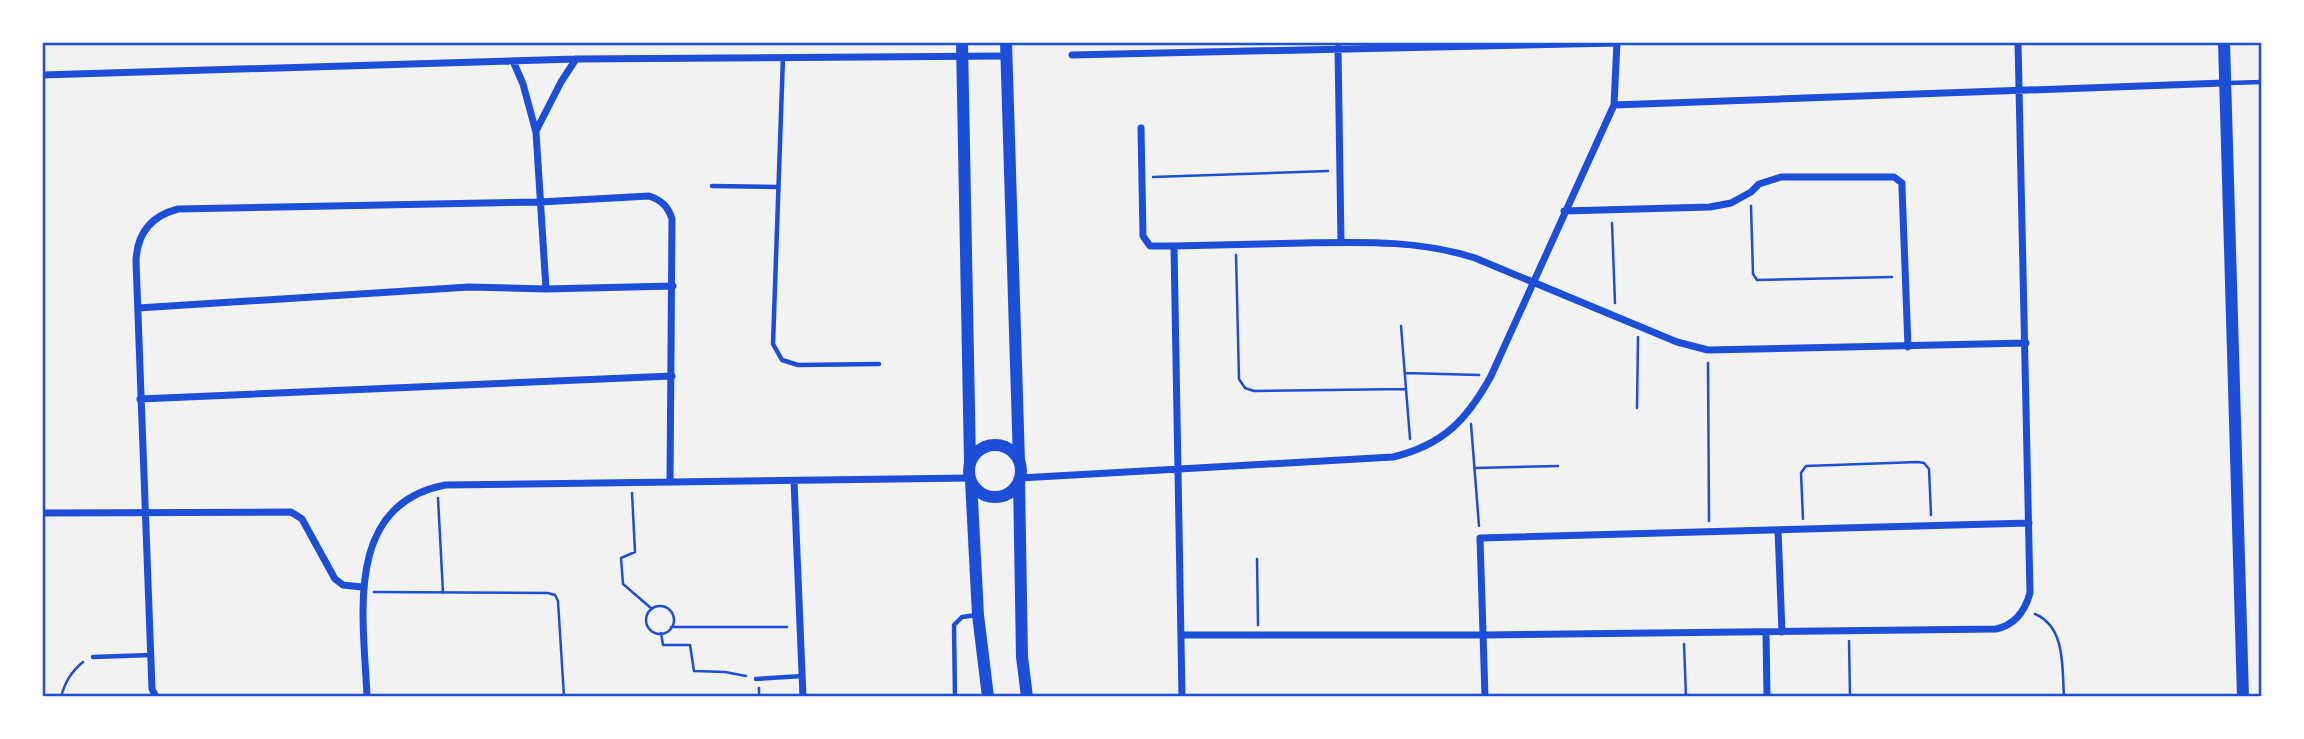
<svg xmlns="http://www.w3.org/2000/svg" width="2304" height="739" font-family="'Asap Condensed',sans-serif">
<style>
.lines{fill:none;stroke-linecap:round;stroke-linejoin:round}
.path{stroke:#1d4ed8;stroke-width:2.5}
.service{stroke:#1d4ed8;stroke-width:4.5}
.minor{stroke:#1d4ed8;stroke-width:7}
.tertiary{stroke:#1d4ed8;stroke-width:12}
.neatline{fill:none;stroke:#1d4ed8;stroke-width:2.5}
</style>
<rect width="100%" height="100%" fill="#f2f2f2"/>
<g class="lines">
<path class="path" d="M1153,177L1328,171
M1751,206L1753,274L1757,280L1892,277
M1612,223L1615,303
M1236,255L1239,379L1245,388L1254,391L1406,389
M1401,326L1410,439
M1708,363L1709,521
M1405,373L1479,375
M1637,408L1638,337
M1471,424L1479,526
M1475,468L1558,466
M632,493L635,552L621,558L623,584L652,609
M438,498L443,593
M1803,519L1801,473L1806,466L1918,462L1924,463L1929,469L1931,515
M1257,559L1258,625
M374,592L548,593L555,595L558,601L564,697
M646 620a14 14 0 1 1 28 0a14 14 0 1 1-28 0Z
M2035,614C2066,627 2062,668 2064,697
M671,627H787
M661,633L663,645H690L694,671L725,672L746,676
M1849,641L1850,697
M1684,644L1686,697
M759,688V697
M61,697C65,682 71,672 83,662"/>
<path class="service" d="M783,57L773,344L782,360L798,365L879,364
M2228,83L2262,82
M712,186L778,187
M93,657L151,655
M756,679L803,676
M955,697L954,625L962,617L977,615"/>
<path class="minor" d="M1338,48L1341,242
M1072,55L1617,43
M513,61L523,84L536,132L546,289
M42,75L576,59L1006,56
M1614,105L2224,83
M1141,128L1143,236L1150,246H1174L1182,697
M536,131L561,82L576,59
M1564,211L1710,207L1731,203L1751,192L1759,184L1781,177H1894L1902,183V188L1908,347
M1174,246C1218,245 1261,244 1304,243C1362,242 1420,240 1475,258L1677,342L1708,350L2026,343
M138,308L469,287L546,289L673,286
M140,399L672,376
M1020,478L1393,457C1443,445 1467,420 1491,376L1614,105L1617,42
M794,481L803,697
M42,513L291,512L302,519L335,579L343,585L362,587
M1778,530L1782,632
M1766,632L1767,697
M1181,635H1484L1996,629C2015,625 2025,611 2030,593L2018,42
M156,697L152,689L136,261C137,233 151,216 178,209L540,202L649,196C661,200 668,206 672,219L670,482
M367,697C364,620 342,505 445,485L970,478
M1485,697L1480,538L2029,523"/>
<path class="tertiary" d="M962,42L970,462
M1006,42L1019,461
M2224,42L2243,697
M969 471a26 26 0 1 1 52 0a26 26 0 1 1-52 0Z
M1019,480L1022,657L1027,697
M971,481L978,615L988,697"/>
</g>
<rect width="2304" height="739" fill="none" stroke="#ffffff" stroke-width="88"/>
<rect x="44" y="44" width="2216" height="651" class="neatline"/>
</svg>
